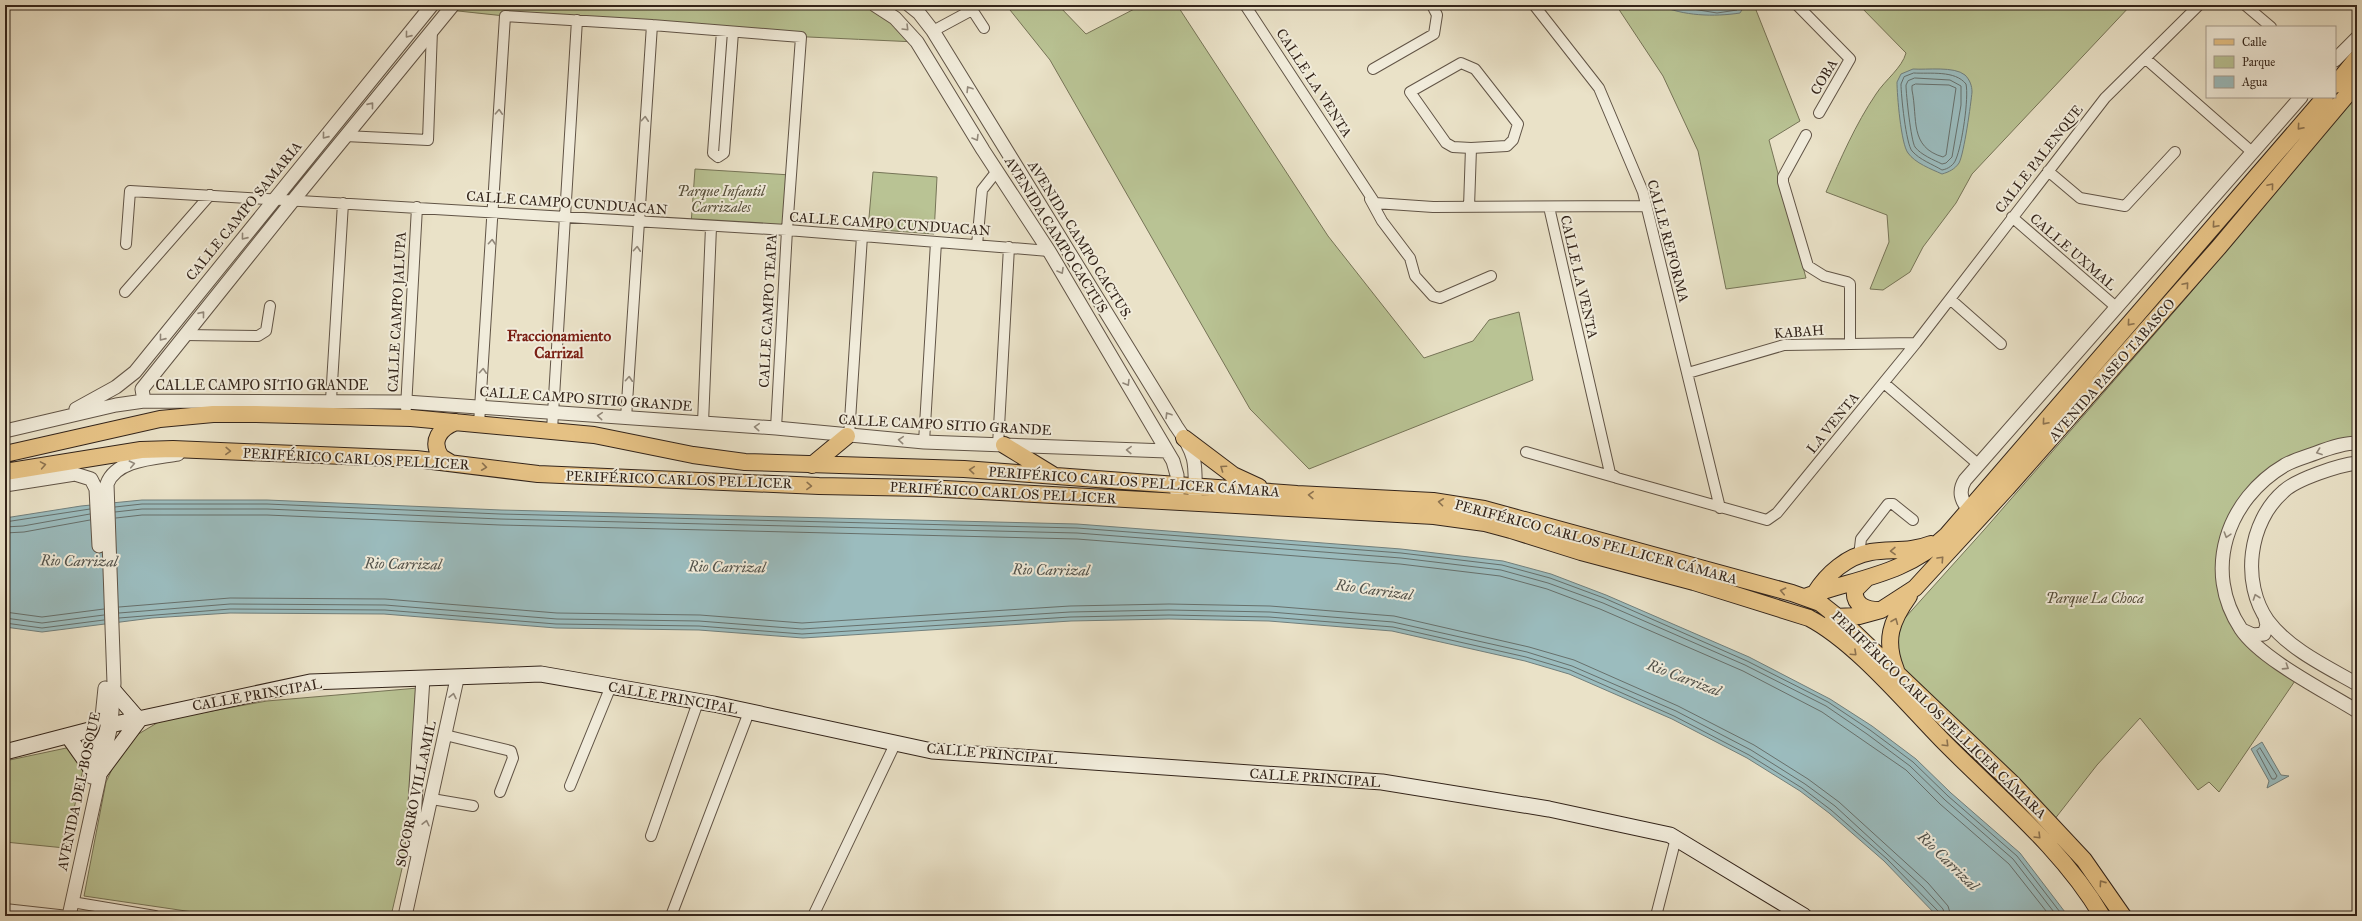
<svg xmlns="http://www.w3.org/2000/svg" width="2362" height="921" font-family="'IM FELL Great Primer',serif">
<style>
.green{fill:#b9c394;stroke:#767457}
.water{fill:#9bbcbe;stroke:#717f7c}
.lines{fill:none;stroke-linecap:round;stroke-linejoin:round}
.shore{stroke:#67706c;stroke-width:1}
.minor-casing{stroke:#615446;stroke-width:12}
.tertiary-casing{stroke:#615446;stroke-width:15}
.secondary-casing{stroke:#33241a;stroke-width:17}
.primary-casing{stroke:#33241a;stroke-width:18}
.minor{stroke:#f1ecdb;stroke-width:10}
.tertiary{stroke:#f1ecdb;stroke-width:13}
.secondary{stroke:#f1ecdb;stroke-width:15}
.primary{stroke:#e5c184;stroke-width:16}
.oneway{stroke:#92887a}
.oneway2{stroke:#8c724f}
.labels{text-anchor:middle;dominant-baseline:central;stroke-width:4;stroke-linejoin:round;paint-order:stroke}
.street-label{font-size:14px;fill:#33241a;stroke:#f1ecdb}
.park-label{font-size:14px;font-style:italic;fill:#544c38;stroke:#f1ecdb}
.neighbourhood-label{font-size:15px;font-weight:bold;fill:#7a1f14;stroke:#f1ecdb}
.water-label{font-size:15px;font-style:italic;fill:#52524b;stroke:#f1ecdb}
</style>
<rect width="100%" height="100%" fill="#eae2c8"/>
<filter id="stains"><feTurbulence type="fractalNoise" baseFrequency=".005" numOctaves="4"/><feColorMatrix values="0 0 0 0 .2 0 0 0 0 .09 0 0 0 0 .02 0 0 0 .5 -.17"/></filter>
<radialGradient id="worn" r=".72"><stop offset=".6" stop-color="#630" stop-opacity="0"/><stop offset="1" stop-color="#630" stop-opacity=".3"/></radialGradient>
<path class="green" d="M453,5H875L917,42C761,35 604,28 449,10Z
M1006,5H1058L1086,34L1142,5H1177L1328,236L1424,358L1473,341L1489,320L1519,312L1533,380L1309,469L1250,409L1050,60Z
M1616,5H1754L1800,121L1769,140L1806,278L1726,289L1698,151L1663,76Z
M1859,5H2131L1972,174L1956,203L1923,247L1910,272L1883,290L1870,289L1889,242L1887,215L1826,192C1841,158 1855,125 1876,94C1885,80 1902,68 1906,53Z
M2357,95V443L2292,461L2250,494L2222,562L2241,629L2299,675L2219,792L2209,782L2198,790L2140,718L2097,765L2054,820L1903,669C1895,651 1896,636 1904,619L1984,530L2187,297Z
M695,169L791,175L787,230L691,225Z
M873,172L937,177L934,234L868,229Z
M418,688L407,847L391,916H220L84,896L106,782L125,742L162,720L267,701Z
M71,747L84,765L65,848L5,842V761Z"/>
<path class="water" d="M1659,5H1745L1740,13C1714,17 1683,16 1659,5Z
M1913,69C1927,70 1954,66 1965,75C1970,80 1972,86 1972,92C1971,103 1964,154 1959,163C1955,169 1949,172 1942,174C1931,169 1915,163 1908,153C1901,144 1897,95 1897,82L1901,74Z
M142,500H267L501,510L1077,524L1401,549L1503,561L1551,574L1606,595L1749,657L1830,699L1872,726L1916,759L1951,793L2020,853L2068,916H1937L1884,861L1829,813L1800,791L1747,758L1672,719L1569,674L1525,661L1392,631L1269,621L1169,619L1071,621L803,638L699,630L556,628L384,614L230,613L152,618L42,632L5,627V518L81,506Z
M2262,742L2281,775L2289,776L2267,788L2269,781L2251,749Z"/>
<g class="lines">
<path class="shore" d="M1668,5L1717,13L1737,10L1740,5
M1914,73C1930,74 1955,70 1966,84C1969,98 1962,145 1956,159C1954,165 1948,169 1942,170C1932,164 1920,160 1912,151C1906,144 1901,95 1901,84L1904,77Z
M1915,78L1950,80L1961,86V105L1952,157L1946,163L1942,164C1934,160 1921,155 1915,147C1911,141 1906,94 1906,85L1908,81Z
M1916,84L1949,85L1956,88L1946,155L1943,157C1909,147 1918,119 1912,90V86Z
M115,507L142,504H267L500,514L1077,528L1401,553L1502,565L1550,578L1604,598L1747,661L1828,702L1870,730L1913,762L1948,796L2017,856L2063,916
M115,512L142,509H267L500,519L1077,533L1401,558L1501,570L1548,583L1603,603L1745,665L1826,706L1867,734L1910,766L1945,800L2013,859L2057,916
M116,518L142,515H267L500,525L1077,539L1400,564L1500,576L1547,589L1600,609L1743,671L1822,712L1906,770L1940,804L2009,864L2050,916
M5,522L90,509
M5,527L23,526L90,514
M5,533L24,532L90,520
M119,607L230,598L385,599L557,613L700,615L802,623L1070,606L1169,604L1270,606L1394,616L1529,647L1574,660L1678,706L1754,745L1808,779L1839,802L1928,883L1948,906L1951,916
M5,612L42,617L104,609
M119,613L230,604L385,605L557,619L699,621L802,629L1070,612L1169,610L1270,612L1393,622L1527,652L1572,666L1676,711L1751,750L1805,784L1835,806L1923,887L1943,909L1945,916
M5,618L42,623L104,615
M119,618L230,609L385,610L556,624L699,626L802,634L1070,617L1169,615L1269,617L1393,627L1526,657L1570,670L1674,716L1749,755L1802,788L1831,810L1887,859L1939,912L1940,916
M5,623L42,628L104,620
M2260,748L2277,776L2275,779H2272L2257,751Z"/>
<defs>
<path id="minor" d="M969,5L984,28
M1245,5L1375,203L1433,207L1646,206
M1534,5L1599,88L1643,192L1720,508
M1797,5L1850,59L1819,113
M2245,5L2271,27
M722,31L713,153L718,157L724,153L733,32
M933,31L972,10
M2146,59L2252,152
M1373,69L1434,34L1437,15L1432,5
M1806,135L1783,177V182L1808,266L1824,276L1847,282L1850,284V343
M345,136L428,140L432,30
M2048,171L2080,198L2125,206L2175,152
M1370,199L1382,221L1410,258L1415,276L1433,296L1440,298L1491,276
M1469,207L1471,148L1453,147L1446,143L1410,92L1461,63L1475,69L1518,124L1513,140L1507,146L1471,148
M1549,207L1610,473L1617,478L1767,520L1777,513L1916,343L2105,98L2199,5
M2012,217L2116,307
M126,244L130,191L787,230L1049,251
M977,245L982,190L997,171
M125,292L210,195
M1950,299L2001,344
M185,335L258,336L266,331L270,306
M1688,373L1784,345L1916,343
M1884,383L1979,465
M331,400L343,203
M406,408L417,207
M626,418L652,25
M703,423L711,227
M479,424L505,16L652,25L801,37L787,230L776,428
M552,430L577,20
M849,436L862,236
M924,442L936,242
M998,445L1009,247
M1526,452L1614,477
M1859,556L1861,539L1888,504H1893L1913,520
M445,735L511,751L513,758L500,792
M570,786L611,686
M432,799L473,806
M651,836L698,702
M72,902L155,916
M5,909L68,916
M671,916L749,712
M813,916L896,742
M1656,916L1676,838"/>
<path id="tertiary" d="M875,5L895,18L917,42L983,150L1049,251L1173,461L1177,475V494
M909,5L919,13L933,31L1176,426C1196,454 1196,462 1195,496
M2335,60L2357,38
M144,401L142,389L291,203L453,5
M76,409L116,387L135,372L432,5
M5,431L116,405L144,401L406,402L776,428L924,442L1167,451
M2357,443C2343,443 2329,448 2316,453C2305,457 2294,460 2285,465C2227,499 2202,571 2241,629C2261,659 2325,691 2357,711
M2357,463C2339,465 2297,479 2284,491C2248,522 2241,583 2268,621C2289,649 2327,667 2357,684
M5,485L75,474L91,479L96,489L99,546
M1969,509C1961,501 1958,491 1965,480L2301,97
M2242,630L2253,635L2264,634L2267,625L2265,617
M91,777L101,727L105,688
M412,850L423,678
M69,916L111,725L114,683L107,484C116,459 155,458 178,454
M405,916L457,679"/>
<path id="secondary" d="M113,690L139,720
M68,736L92,770L101,771L139,720
M5,752L101,727L310,682L541,674L714,704L932,751L1382,782L1549,809L1670,835L1804,916"/>
<path id="primary" d="M2335,85L2357,58
M1184,438L1233,475L1259,487
M1004,445L1053,475
M5,454L160,419L213,414H256L411,418L594,435L693,455L745,462L964,469L1297,494L1433,501L1484,509L1792,593L1820,603L1839,618L2012,783L2084,860L2123,916
M451,463L441,457C430,441 440,428 456,422
M812,465L847,436
M5,472L141,450L173,449L416,459L538,474L819,486L926,488L1434,516L1485,523L1511,530L1581,552L1694,582L1809,618C1855,642 1905,702 1942,740C1997,796 2062,848 2102,916
M1867,578L1855,590C1853,605 1866,610 1879,610
M1815,593C1827,574 1847,556 1871,552C1892,549 1911,552 1931,544
M1805,597C1857,578 1905,575 1947,535L2325,97
M1833,617L1859,616L1881,610L1915,588L2007,488L2219,247L2357,83
M1896,670C1884,640 1891,621 1909,596"/>
</defs>
<use href="#minor" class="minor-casing"/>
<use href="#tertiary" class="tertiary-casing"/>
<use href="#secondary" class="secondary-casing"/>
<use href="#primary" class="primary-casing"/>
<use href="#minor" class="minor"/>
<use href="#tertiary" class="tertiary"/>
<use href="#secondary" class="secondary"/>
<use href="#primary" class="primary"/>
</g>
<defs><path id="oneway-chevron" d="M-2-3.5L2.5 0L-2 3.5" fill="none" stroke-width="1.6" stroke-linecap="round" stroke-linejoin="round"/></defs>
<g class="oneway">
<use href="#oneway-chevron" transform="translate(906 28) rotate(45)"/>
<use href="#oneway-chevron" transform="translate(408 35) rotate(129)"/>
<use href="#oneway-chevron" transform="translate(969 89) rotate(-122)"/>
<use href="#oneway-chevron" transform="translate(371 105) rotate(-51)"/>
<use href="#oneway-chevron" transform="translate(499 112) rotate(-87)"/>
<use href="#oneway-chevron" transform="translate(645 119) rotate(-86)"/>
<use href="#oneway-chevron" transform="translate(325 136) rotate(129)"/>
<use href="#oneway-chevron" transform="translate(976 138) rotate(59)"/>
<use href="#oneway-chevron" transform="translate(244 237) rotate(129)"/>
<use href="#oneway-chevron" transform="translate(492 242) rotate(-86)"/>
<use href="#oneway-chevron" transform="translate(637 249) rotate(-86)"/>
<use href="#oneway-chevron" transform="translate(1061 271) rotate(60)"/>
<use href="#oneway-chevron" transform="translate(202 314) rotate(-51)"/>
<use href="#oneway-chevron" transform="translate(162 338) rotate(129)"/>
<use href="#oneway-chevron" transform="translate(483 371) rotate(-86)"/>
<use href="#oneway-chevron" transform="translate(629 379) rotate(-86)"/>
<use href="#oneway-chevron" transform="translate(1127 383) rotate(59)"/>
<use href="#oneway-chevron" transform="translate(1168 415) rotate(-122)"/>
<use href="#oneway-chevron" transform="translate(600 416) rotate(-175)"/>
<use href="#oneway-chevron" transform="translate(757 427) rotate(-176)"/>
<use href="#oneway-chevron" transform="translate(901 440) rotate(-175)"/>
<use href="#oneway-chevron" transform="translate(1129 450) rotate(-178)"/>
<use href="#oneway-chevron" transform="translate(2319 452) rotate(160)"/>
<use href="#oneway-chevron" transform="translate(132 464) rotate(-12)"/>
<use href="#oneway-chevron" transform="translate(2227 535) rotate(107)"/>
<use href="#oneway-chevron" transform="translate(2256 597) rotate(-109)"/>
<use href="#oneway-chevron" transform="translate(2286 667) rotate(33)"/>
<use href="#oneway-chevron" transform="translate(453 696) rotate(-78)"/>
<use href="#oneway-chevron" transform="translate(426 823) rotate(-77)"/>
</g>
<g class="oneway2">
<use href="#oneway-chevron" transform="translate(2300 127) rotate(131)"/>
<use href="#oneway-chevron" transform="translate(2271 186) rotate(-50)"/>
<use href="#oneway-chevron" transform="translate(2215 225) rotate(131)"/>
<use href="#oneway-chevron" transform="translate(2186 285) rotate(-49)"/>
<use href="#oneway-chevron" transform="translate(2130 323) rotate(131)"/>
<use href="#oneway-chevron" transform="translate(2045 422) rotate(131)"/>
<use href="#oneway-chevron" transform="translate(228 451) rotate(2)"/>
<use href="#oneway-chevron" transform="translate(43 465) rotate(-10)"/>
<use href="#oneway-chevron" transform="translate(484 467) rotate(8)"/>
<use href="#oneway-chevron" transform="translate(1223 468) rotate(-145)"/>
<use href="#oneway-chevron" transform="translate(972 470) rotate(-175)"/>
<use href="#oneway-chevron" transform="translate(809 486) rotate(2)"/>
<use href="#oneway-chevron" transform="translate(1311 495) rotate(-177)"/>
<use href="#oneway-chevron" transform="translate(1441 502) rotate(-173)"/>
<use href="#oneway-chevron" transform="translate(1893 551) rotate(179)"/>
<use href="#oneway-chevron" transform="translate(1941 559) rotate(-47)"/>
<use href="#oneway-chevron" transform="translate(1783 591) rotate(-168)"/>
<use href="#oneway-chevron" transform="translate(1895 621) rotate(-68)"/>
<use href="#oneway-chevron" transform="translate(1854 653) rotate(43)"/>
<use href="#oneway-chevron" transform="translate(1946 744) rotate(45)"/>
<use href="#oneway-chevron" transform="translate(2038 836) rotate(45)"/>
<use href="#oneway-chevron" transform="translate(2102 883) rotate(-125)"/>
</g>
<g class="labels">
<g class="street-label">
<text transform="translate(1824 77) rotate(-59)">COBA</text>
<text transform="translate(1314 83) rotate(57)">CALLE LA VENTA</text>
<text transform="translate(2039 159) rotate(-52)">CALLE PALENQUE</text>
<text transform="translate(567 203) rotate(4)">CALLE CAMPO CUNDUACAN</text>
<text transform="translate(244 211) rotate(-51)">CALLE CAMPO SAMARIA</text>
<text transform="translate(890 224) rotate(4)">CALLE CAMPO CUNDUACAN</text>
<text transform="translate(1056 235) rotate(58)">AVENIDA CAMPO CACTUS</text>
<text transform="translate(1080 240) rotate(58)">AVENIDA CAMPO CACTUS.</text>
<text transform="translate(1668 241) rotate(75)">CALLE REFORMA</text>
<text transform="translate(2073 252) rotate(41)">CALLE UXMAL</text>
<text transform="translate(1579 277) rotate(77)">CALLE LA VENTA</text>
<text transform="translate(768 311) rotate(-87)">CALLE CAMPO TEAPA</text>
<text transform="translate(397 312) rotate(-87)">CALLE CAMPO JALUPA</text>
<text transform="translate(1799 332) rotate(-4)">KABAH</text>
<text transform="translate(2112 370) rotate(-49)">AVENIDA PASEO TABASCO</text>
<text x="262" y="385">CALLE CAMPO SITIO GRANDE</text>
<text transform="translate(586 399) rotate(4)">CALLE CAMPO SITIO GRANDE</text>
<text transform="translate(1833 423) rotate(-51)">LA VENTA</text>
<text transform="translate(945 425) rotate(3)">CALLE CAMPO SITIO GRANDE</text>
<text transform="translate(356 459) rotate(3)">PERIFÉRICO CARLOS PELLICER</text>
<text transform="translate(679 480) rotate(2)">PERIFÉRICO CARLOS PELLICER</text>
<text transform="translate(1134 482) rotate(4)">PERIFÉRICO CARLOS PELLICER CÁMARA</text>
<text transform="translate(1003 493) rotate(3)">PERIFÉRICO CARLOS PELLICER</text>
<text transform="translate(1596 542) rotate(15)">PERIFÉRICO CARLOS PELLICER CÁMARA</text>
<text transform="translate(257 695) rotate(-10)">CALLE PRINCIPAL</text>
<text transform="translate(673 698) rotate(10)">CALLE PRINCIPAL</text>
<text transform="translate(1939 715) rotate(44)">PERIFÉRICO CARLOS PELLICER CÁMARA</text>
<text transform="translate(992 754) rotate(5)">CALLE PRINCIPAL</text>
<text transform="translate(1315 778) rotate(4)">CALLE PRINCIPAL</text>
<text transform="translate(79 791) rotate(-78)">AVENIDA DEL BOSQUE</text>
<text transform="translate(416 794) rotate(-78)">SOCORRO VILLAMIL</text>
</g>
<g class="park-label">
<text x="721" y="191">Parque Infantil<tspan x="721" dy="16">Carrizales</tspan></text>
<text x="2095" y="598">Parque La Choca</text>
</g>
<g class="neighbourhood-label">
<text x="559" y="336">Fraccionamiento<tspan x="559" dy="17">Carrizal</tspan></text>
</g>
<g class="water-label">
<text transform="translate(79 561) rotate(1)">Rio Carrizal</text>
<text transform="translate(403 564) rotate(1)">Rio Carrizal</text>
<text transform="translate(727 567) rotate(1)">Rio Carrizal</text>
<text transform="translate(1051 570) rotate(1)">Rio Carrizal</text>
<text transform="translate(1374 590) rotate(8)">Rio Carrizal</text>
<text transform="translate(1684 678) rotate(21)">Rio Carrizal</text>
<text transform="translate(1948 861) rotate(44)">Rio Carrizal</text>
</g>
</g>
<rect width="2362" height="921" fill="none" stroke="#eae2c8" stroke-width="20"/>
<rect x="6" y="6" width="2350" height="909" fill="none" stroke="#33241a" stroke-width="2"/>
<rect x="10" y="10" width="2342" height="901" fill="none" stroke="#33241a"/>
<rect x="2206" y="26" width="130" height="72" fill="#f1ecdb" stroke="#a59c8e"/>
<rect x="2214" y="39" width="20" height="6" fill="#e5c184" stroke="#a59c8e"/>
<text x="2242" y="46" font-size="12" fill="#33241a">Calle</text>
<rect x="2214" y="56" width="20" height="12" fill="#b9c394" stroke="#a59c8e"/>
<text x="2242" y="66" font-size="12" fill="#33241a">Parque</text>
<rect x="2214" y="76" width="20" height="12" fill="#9bbcbe" stroke="#a59c8e"/>
<text x="2242" y="86" font-size="12" fill="#33241a">Agua</text>
<rect width="100%" height="100%" filter="url(#stains)"/>
<rect width="100%" height="100%" fill="url(#worn)"/>
</svg>
